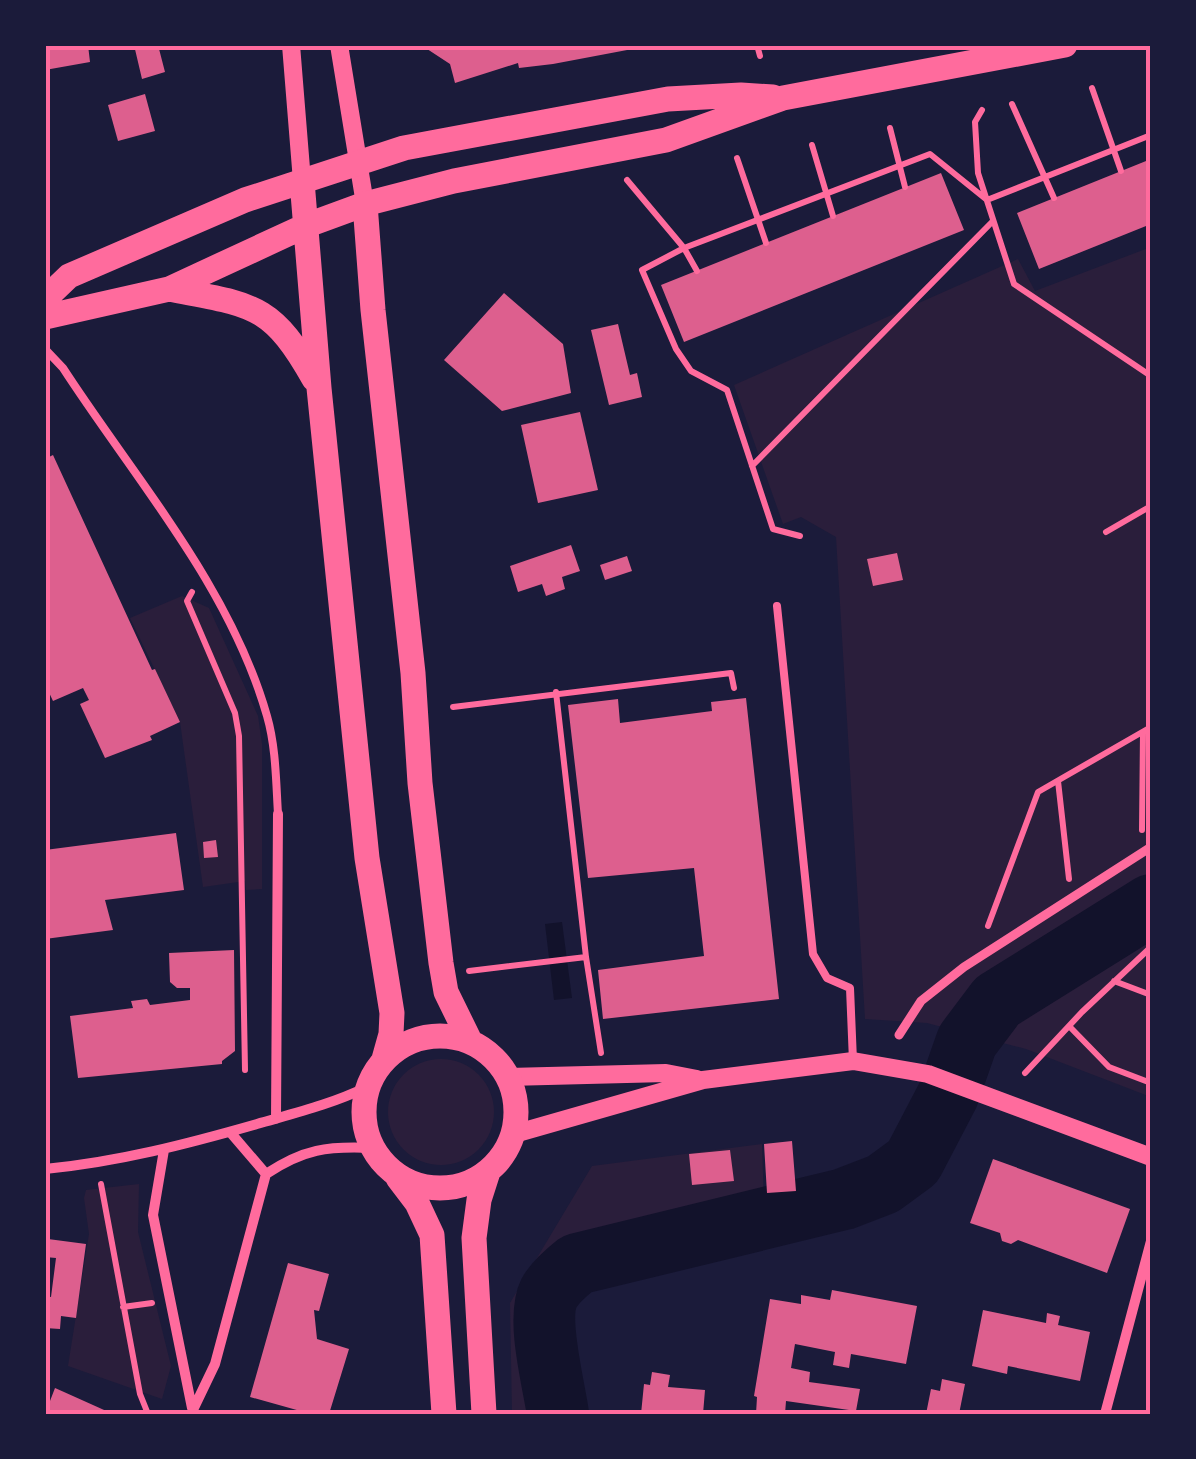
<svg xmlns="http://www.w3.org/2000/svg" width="1196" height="1459" font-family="'Roboto Condensed',sans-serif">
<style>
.green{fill:#2a1e3b}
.water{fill:#12122b}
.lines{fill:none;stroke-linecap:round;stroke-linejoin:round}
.river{stroke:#12122b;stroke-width:62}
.building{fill:#dd5f8e}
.path{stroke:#ff6b9d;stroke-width:6}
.service{stroke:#ff6b9d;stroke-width:8}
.pedestrian{stroke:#ff6b9d;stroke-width:9}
.minor{stroke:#ff6b9d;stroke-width:10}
.tertiary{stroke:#ff6b9d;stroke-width:18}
.primary{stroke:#ff6b9d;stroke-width:25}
.neatline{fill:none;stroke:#ff6b9d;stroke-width:4}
</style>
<rect width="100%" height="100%" fill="#1b1b3a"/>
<path class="green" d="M1151,247V1097L1026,1049L927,1023L865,1019L836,537L801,517L783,524L734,385L1018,259L1035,291Z
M182,596L209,608L258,716L262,744V889L246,890L245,881L203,887L180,722L130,618Z
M388 1112a53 53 0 1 1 106 0a53 53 0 1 1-106 0Z
M762,1144L765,1234L590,1276L563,1291L558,1315L573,1414H512L510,1303L592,1166Z
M139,1184L138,1232L171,1366L162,1399L68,1366L89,1234L84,1198L86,1190Z"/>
<path class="water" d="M562,922L572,998L554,1000L545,924Z"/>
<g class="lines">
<path class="river" d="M558,1414C554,1385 536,1319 549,1293C555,1282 567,1272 577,1264L844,1199L883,1184L913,1162L948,1095L967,1041L997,1001L1151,905"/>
</g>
<path class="building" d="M45,45H88L90,62L45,70Z
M134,45H158L165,72L142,79Z
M421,45H643V47L553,64L519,68L518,63L455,83L450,64Z
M145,94L155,131L118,141L108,105Z
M1151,159V224L1039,269L1017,213Z
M941,173L964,230L684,342L661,285Z
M504,293L563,344L571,393L502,411L444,360Z
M618,324L630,375L637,373L642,397L609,405L591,330Z
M580,412L598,490L538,503L521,425Z
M53,455L152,670L155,669L180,722L150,736L152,740L105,758L80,704L89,700L83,688L53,701L45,684V459Z
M571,545L580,571L562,577L565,589L546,596L542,584L518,592L510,566Z
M897,553L903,580L873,586L867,559Z
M627,556L632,571L605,580L600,565Z
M746,698L779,999L603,1019L598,970L704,956L694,868L588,878L568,705L618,699L620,723L712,711L711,702Z
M176,833L184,890L105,900L113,930L45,939V850Z
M216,840L218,857L204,858L203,842Z
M234,950L235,1051L222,1061V1064L78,1078L70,1016L133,1008L131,1001L147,999L150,1005L190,1000V988H177L170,982L169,953Z
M792,1141L796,1191L767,1193L764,1144Z
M730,1150L734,1181L692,1185L689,1154Z
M993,1159L1130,1209L1107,1273L1018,1240L1011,1244L1002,1241L1000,1233L970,1223Z
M48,1239L86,1244L76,1318L61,1316L60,1329L45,1328V1296L51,1297L56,1258L45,1257Z
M288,1263L329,1274L319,1311L314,1310L317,1339L349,1349L329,1414H311L250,1397Z
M832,1290L917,1306L906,1364L851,1354L849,1368L833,1365L835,1352L795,1344L791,1368L810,1372L809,1382L860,1389L856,1411L786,1401L785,1414H756L757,1397L754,1396L770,1299L801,1304V1295L830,1300Z
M983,1310L1046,1323L1047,1313L1060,1316L1058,1325L1090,1332L1080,1381L1008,1366L1007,1374L972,1366Z
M652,1372L670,1375L668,1387L705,1390L703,1414H641L644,1384L650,1385Z
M942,1379L965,1384L959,1414H926L931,1389L940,1391Z
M55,1388L64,1392L113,1414H45Z"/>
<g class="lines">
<path class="path" d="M757,45L760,56
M1092,88L1121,171
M1012,104L1054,198
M982,110L975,122L978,173L1014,284L1151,376
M890,128L905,187
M812,145L833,216
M737,158L766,243
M627,180L684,248L697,271
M752,466L993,221
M1106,532L1151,506
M800,536L773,529L727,390L691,371L676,349L642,270L684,248L930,154L987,200L1151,135
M192,592L187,601L235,713L239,736L245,1070
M556,692L586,957L601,1053
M453,707L731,673L734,688
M1058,781L1069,879
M1142,830L1143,733
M988,926L1038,792L1151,727
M469,971L586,957
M1114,981L1151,995
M1069,1026L1109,1067L1151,1083
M1025,1073L1082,1012L1151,947
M101,1184L140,1394L148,1414
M123,1307L152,1303"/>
<path class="service" d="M45,349L63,368C135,479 230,586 267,716C276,747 276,782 278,814
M777,606L813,954L827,978L850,988L853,1061"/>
<path class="pedestrian" d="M899,1035L921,1001L964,967L1151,847"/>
<path class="minor" d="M276,1119L278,814
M230,1132L266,1174
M164,1150L153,1215L192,1408
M45,1169C118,1162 187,1144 257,1124C295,1113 332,1104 367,1087
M191,1414L215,1364L266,1174C304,1149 327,1146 372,1148
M1105,1414L1151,1241"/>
<path class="tertiary" d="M291,45L302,181
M339,45L365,204
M508,1077L666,1073L697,1079
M514,1134L703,1080L853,1061L928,1074L1151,1157"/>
<path class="primary" d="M302,181L319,388L367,858L392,1013L391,1034L384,1059
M365,204L373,310L413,673L420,783L441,963L446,992L470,1041
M169,289C251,305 271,302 314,379
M45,299L69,276L245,200L404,148L668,99L741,95L773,97
M45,317L169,289L305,226L365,204L454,181L666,140L783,98L1065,45
M364 1112a76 76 0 1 1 152 0a76 76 0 1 1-152 0Z
M398,1178L417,1203L432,1235L444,1414
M484,1414L474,1238L479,1200L488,1172"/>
</g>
<rect width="1196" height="1459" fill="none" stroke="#1b1b3a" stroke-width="95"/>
<rect x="48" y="48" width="1100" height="1364" class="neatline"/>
</svg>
